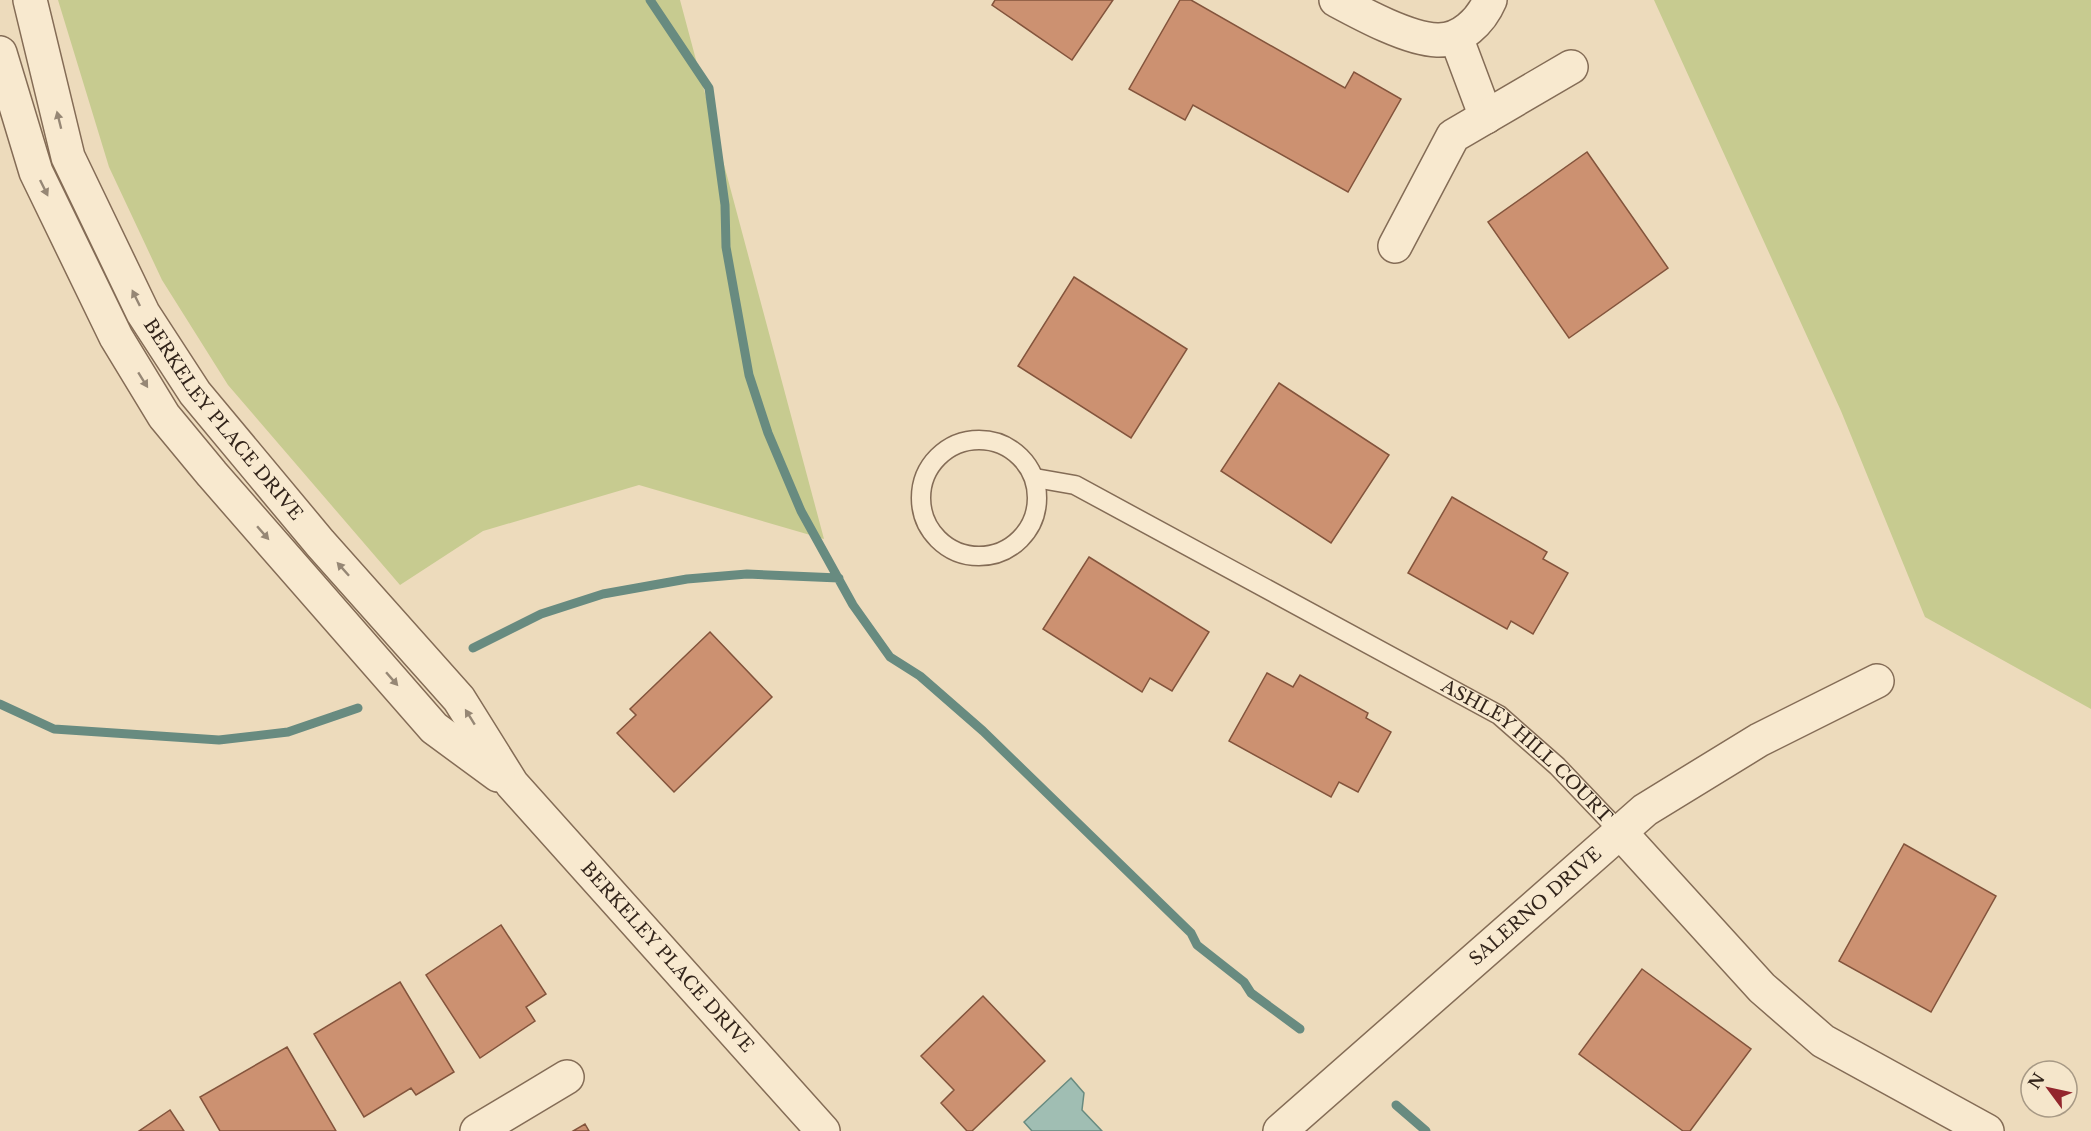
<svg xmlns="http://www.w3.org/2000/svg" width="2091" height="1131" font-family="'Libre Baskerville',serif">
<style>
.green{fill:#c7cb90}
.water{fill:#a0beb3;stroke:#688b80;stroke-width:1.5}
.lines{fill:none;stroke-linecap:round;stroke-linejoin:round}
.stream{stroke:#688b80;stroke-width:9}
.building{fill:#cc9171;stroke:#83543c;stroke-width:1.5}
.lane-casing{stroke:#846c56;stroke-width:21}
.street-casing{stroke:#846c56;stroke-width:36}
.lane{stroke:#f8e9cf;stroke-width:18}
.street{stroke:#f8e9cf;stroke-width:33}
.oneway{fill:#968775}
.labels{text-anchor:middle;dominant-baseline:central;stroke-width:5;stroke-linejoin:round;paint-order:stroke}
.street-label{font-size:18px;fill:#33251b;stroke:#f5e6cb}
</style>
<rect width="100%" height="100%" fill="#eddbbc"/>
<path class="green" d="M58,0H680L824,539L639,485L483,531L400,585L228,385L162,280L109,167Z
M1654,0H2091V709L1925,617L1841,411Z"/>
<path class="water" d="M1071,1078L1084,1093L1082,1110L1102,1131H1032L1024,1122Z"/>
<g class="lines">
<path class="stream" d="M650,0L709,88L725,205L726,247L749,375L768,433L801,511L853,605L890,657L920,676L983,731L1191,933L1197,945L1244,982L1251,993L1300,1029
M473,648L541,614L603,594L687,579L747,574L839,578
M0,704L54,729L219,740L288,732L358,708
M1396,1105L1426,1131"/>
</g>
<path class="building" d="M995,0H1113L1072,60L992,5Z
M1180,0H1191L1345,88L1354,72L1401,99L1348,192L1193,105L1185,120L1129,89Z
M1587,152L1668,268L1569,338L1488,222Z
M1074,277L1187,349L1131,438L1018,366Z
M1279,383L1389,455L1331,543L1221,471Z
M1452,497L1547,552L1543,559L1568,573L1533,634L1511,621L1507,629L1408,573Z
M1089,557L1209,632L1172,691L1150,678L1142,692L1043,629Z
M710,632L772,697L674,792L617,733L636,715L630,709Z
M1267,673L1293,687L1300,675L1368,713L1366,718L1391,732L1358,792L1339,782L1331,797L1229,741Z
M1904,844L1996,896L1931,1012L1839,961Z
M501,925L546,994L526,1007L535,1021L480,1058L426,975Z
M1642,969L1751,1049L1690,1131H1683L1579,1054Z
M400,982L454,1072L416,1095L411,1088L364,1117L314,1034Z
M983,996L1045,1061L972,1131H967L941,1103L954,1090L921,1056Z
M287,1047L336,1131H220L200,1097Z
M170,1110L184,1131H139Z
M585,1124L589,1131H573Z"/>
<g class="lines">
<defs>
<g id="lane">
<circle cx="979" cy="498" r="58"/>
<path id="s1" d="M1035,478L1075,485L1499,715L1557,766L1620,832"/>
</g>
<g id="street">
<path id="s2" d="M30,0L68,157L143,313L195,393L320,543L459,699L512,784L823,1131"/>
<path d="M1336,0C1362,14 1408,39 1437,40C1461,41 1481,21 1490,0"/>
<path d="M1456,37L1486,117"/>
<path d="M0,53L36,172L116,337L164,416L212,474L434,728L498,775"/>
<path d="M1395,246L1453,136L1571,67"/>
<path d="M1620,832L1762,988L1823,1041L1987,1131"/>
<path d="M477,1131L567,1077"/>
<path id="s3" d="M1280,1131L1645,810L1759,740L1877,681"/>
</g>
</defs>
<use href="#lane" class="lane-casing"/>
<use href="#street" class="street-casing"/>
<use href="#lane" class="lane"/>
<use href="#street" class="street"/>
</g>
<defs><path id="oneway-solid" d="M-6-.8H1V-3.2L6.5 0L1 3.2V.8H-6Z" transform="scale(1.5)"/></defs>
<g class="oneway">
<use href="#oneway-solid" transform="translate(59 120) rotate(-104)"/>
<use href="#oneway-solid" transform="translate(44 188) rotate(64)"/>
<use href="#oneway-solid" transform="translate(136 298) rotate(-116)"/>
<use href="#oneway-solid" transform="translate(143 380) rotate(58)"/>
<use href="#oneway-solid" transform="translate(263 533) rotate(49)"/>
<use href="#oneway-solid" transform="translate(343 569) rotate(-132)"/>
<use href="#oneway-solid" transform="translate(392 679) rotate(49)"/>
<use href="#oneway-solid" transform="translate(470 717) rotate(-122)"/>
</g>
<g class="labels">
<g class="street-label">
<text stroke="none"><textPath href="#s2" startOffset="468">BERKELEY PLACE DRIVE</textPath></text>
<text stroke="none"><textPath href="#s1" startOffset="567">ASHLEY HILL COURT</textPath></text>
<text stroke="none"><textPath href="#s3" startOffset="340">SALERNO DRIVE</textPath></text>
<text stroke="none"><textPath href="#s2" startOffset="1167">BERKELEY PLACE DRIVE</textPath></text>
</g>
</g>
<g transform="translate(2049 1089) rotate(303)"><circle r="28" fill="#f5e6cb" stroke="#a79985" stroke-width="1.5"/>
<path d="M0-4.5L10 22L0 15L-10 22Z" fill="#93262d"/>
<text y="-9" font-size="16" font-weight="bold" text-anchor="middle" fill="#33251b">N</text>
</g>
</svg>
